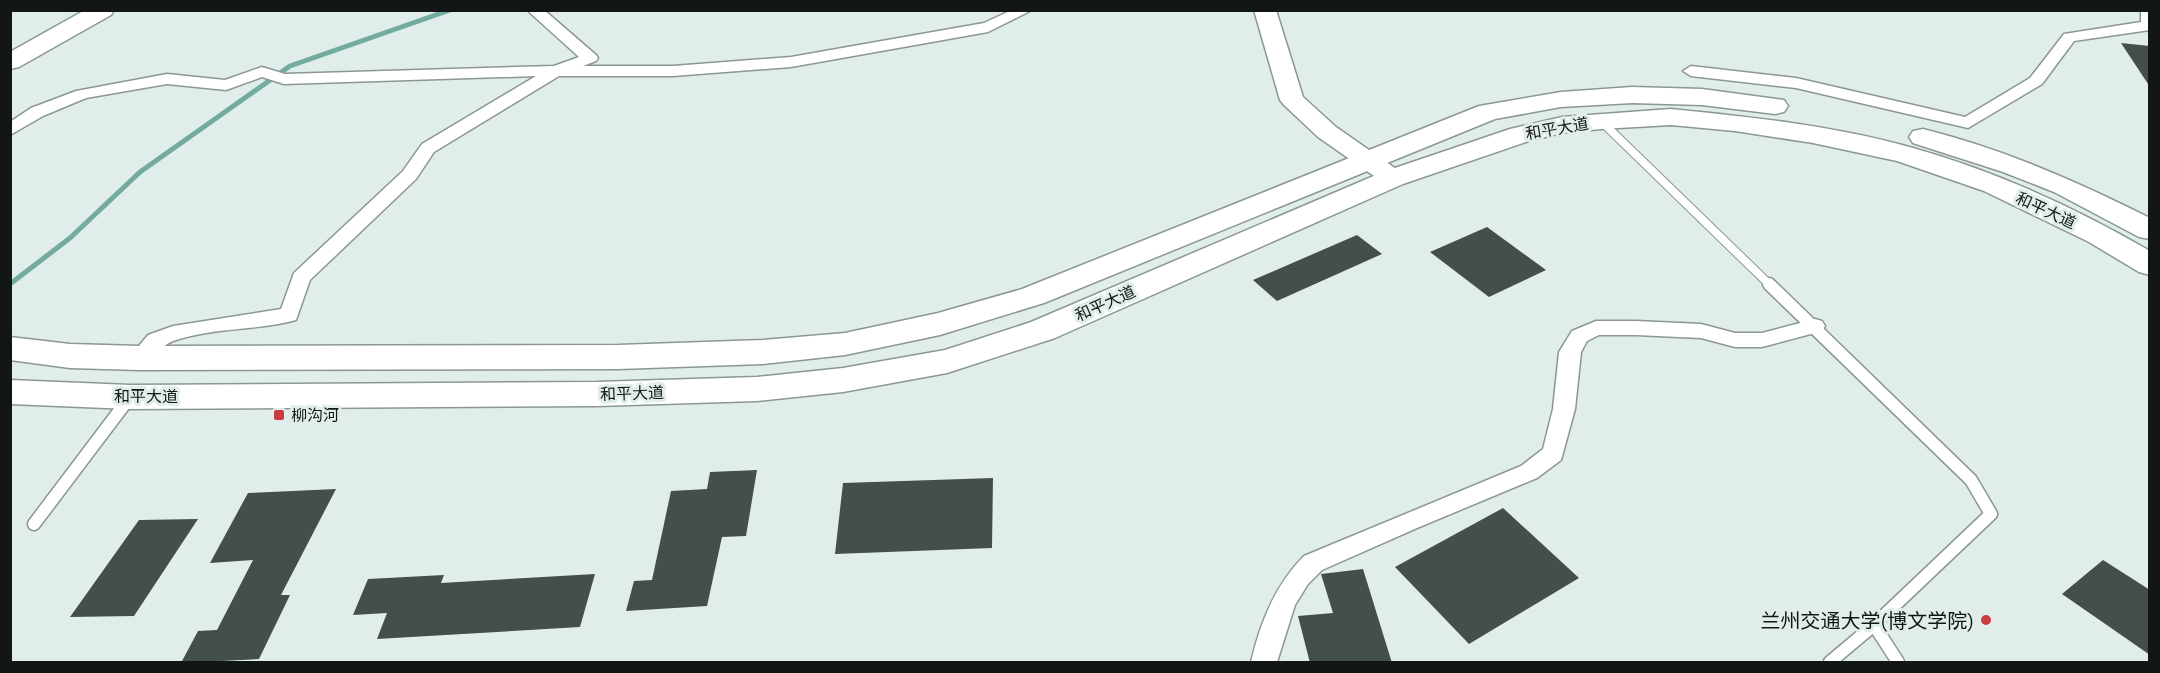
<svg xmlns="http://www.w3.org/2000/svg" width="2160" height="673" font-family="'IBM Plex Sans','Noto Sans SC',sans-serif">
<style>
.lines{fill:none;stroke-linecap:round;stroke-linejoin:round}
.stream{stroke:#73ab9e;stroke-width:5}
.building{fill:#444f4c}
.lane-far1-casing{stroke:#8b9794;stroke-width:10}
.lane-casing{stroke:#8b9794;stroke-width:15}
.street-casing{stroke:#8b9794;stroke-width:3}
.secondary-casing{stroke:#8b9794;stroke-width:3}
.highway-casing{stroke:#8b9794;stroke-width:3}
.lane-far1{stroke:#fff;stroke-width:8}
.lane{stroke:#fff;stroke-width:12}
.street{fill:#fff;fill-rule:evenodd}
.secondary{fill:#fff;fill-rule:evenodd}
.highway{fill:#fff;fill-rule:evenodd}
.poi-dot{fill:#ca3b3f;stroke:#e0edea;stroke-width:2}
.labels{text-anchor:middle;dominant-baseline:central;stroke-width:6;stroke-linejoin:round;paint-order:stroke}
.street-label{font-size:16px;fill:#121615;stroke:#e0edea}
.poi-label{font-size:16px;fill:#121615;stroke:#e0edea;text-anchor:start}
.near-poi-label{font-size:20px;fill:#121615;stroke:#e0edea;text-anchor:end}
</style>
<rect width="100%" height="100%" fill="#e0edea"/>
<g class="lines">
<path class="stream" d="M10,284L70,238L140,172L290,66L450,10"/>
</g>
<path class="building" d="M2121,43L2150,46V87Z
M1487,227L1546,270L1489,297L1430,252Z
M1357,235L1382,254L1277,301L1253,280Z
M757,470L746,536L722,537L707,606L626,611L634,581L652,580L671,491L707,489L710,472Z
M993,478L992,548L835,554L843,483Z
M336,489L281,595H290L259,659L181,663L198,631L217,630L253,560L210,563L248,493Z
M1503,508L1579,578L1469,644L1395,567Z
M198,519L134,616L70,617L139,520Z
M2103,560L2150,590V655L2062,594Z
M1363,569L1392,663H1310L1298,616L1333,613L1321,574Z
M595,574L580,627L377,639L387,613L353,615L368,579L444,575L441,583Z"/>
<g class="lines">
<defs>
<path id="lane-far1" d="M1601,121L1771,286"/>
<path id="lane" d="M1769,284L1971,480L1991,514L1874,625L1898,662
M34,524L130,397
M1830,662L1874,625"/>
<path id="street" d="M527,10H544L596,55L598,58L596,61L583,66H673L791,57L984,23L1012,10H1032L988,32L791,67L673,76H559L434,152L416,179L310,280L296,320C257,331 212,327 173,341C155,348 152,369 132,363L129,358L148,335L173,326L281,309L294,273L403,171L422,144L536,76L284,84L262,77L226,90L167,84L86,98L43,116L10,135V122L31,108L76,91L167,74L225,80L262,67L285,74L554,66L579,57Z
M2141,10H2150V30L2074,41L2042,84L1968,128L1796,88L1691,76L1683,71L1691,66L1796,78L1965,117L2030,78L2064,34L2141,22Z
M1815,319L1822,321L1825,326L1822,331L1762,347H1735L1701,338L1636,335H1599L1587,341L1581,352L1575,409L1561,460L1537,478L1417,528L1322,570L1308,584L1295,605L1277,662H1251C1260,623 1275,585 1304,556L1521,466L1543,449L1553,409L1559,352L1572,331L1596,321H1636L1701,324L1735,333H1762Z"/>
<path id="secondary" d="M1254,10H1276L1303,97L1336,127L1402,173L1406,178L1402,183L1393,186L1384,183L1318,137L1284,105L1280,100Z"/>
<path id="highway" d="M85,10H114L111,15L19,67L10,69V52Z
M1632,87L1702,89L1784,100L1788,106L1784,112L1775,114L1702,105L1632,103L1561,107L1495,119L1044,303L940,335L845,355L763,364L618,369L140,370L70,368L10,360V337L70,344L140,346L618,345L763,340L845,333L938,313L1022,289L1479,106L1561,92Z
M1671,109C1752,117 1835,126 1913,148C1995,171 2076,208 2150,251V275L2139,272L2089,242L1984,191L1897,161L1813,143L1735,131L1671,125L1601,129L1562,133L1529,141L1403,184L1055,338L947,373L843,392L757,401L597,406L130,409L10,404V380L130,385L597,382L757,377L843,368L945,350L1031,322L1383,172L1510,129L1562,117Z
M1923,129C2003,149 2076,181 2150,218V239L2139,237L2054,192L2003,172L1913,143L1909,137L1913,131Z"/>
</defs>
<use href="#lane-far1" class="lane-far1-casing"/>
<use href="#lane" class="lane-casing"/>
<use href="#street" class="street-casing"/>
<use href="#secondary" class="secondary-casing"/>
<use href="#highway" class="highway-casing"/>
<use href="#lane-far1" class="lane-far1"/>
<use href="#lane" class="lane"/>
<use href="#street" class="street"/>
<use href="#secondary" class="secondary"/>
<use href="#highway" class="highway"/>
</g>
<g class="poi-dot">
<rect x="273" y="409" width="12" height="12" rx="3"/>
<circle cx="1986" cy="620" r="6"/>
</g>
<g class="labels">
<g class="street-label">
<text transform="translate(1557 128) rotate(-10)">和平大道</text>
<text transform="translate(2046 210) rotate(25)">和平大道</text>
<text transform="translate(1105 303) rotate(-24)">和平大道</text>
<text transform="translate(632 393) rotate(-2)">和平大道</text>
<text x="146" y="396">和平大道</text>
</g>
<g class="poi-label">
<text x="291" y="415">柳沟河</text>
</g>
<g class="near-poi-label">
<text x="1974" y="620">兰州交通大学(博文学院)</text>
</g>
</g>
<rect width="2160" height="673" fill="none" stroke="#121615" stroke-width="24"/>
</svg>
